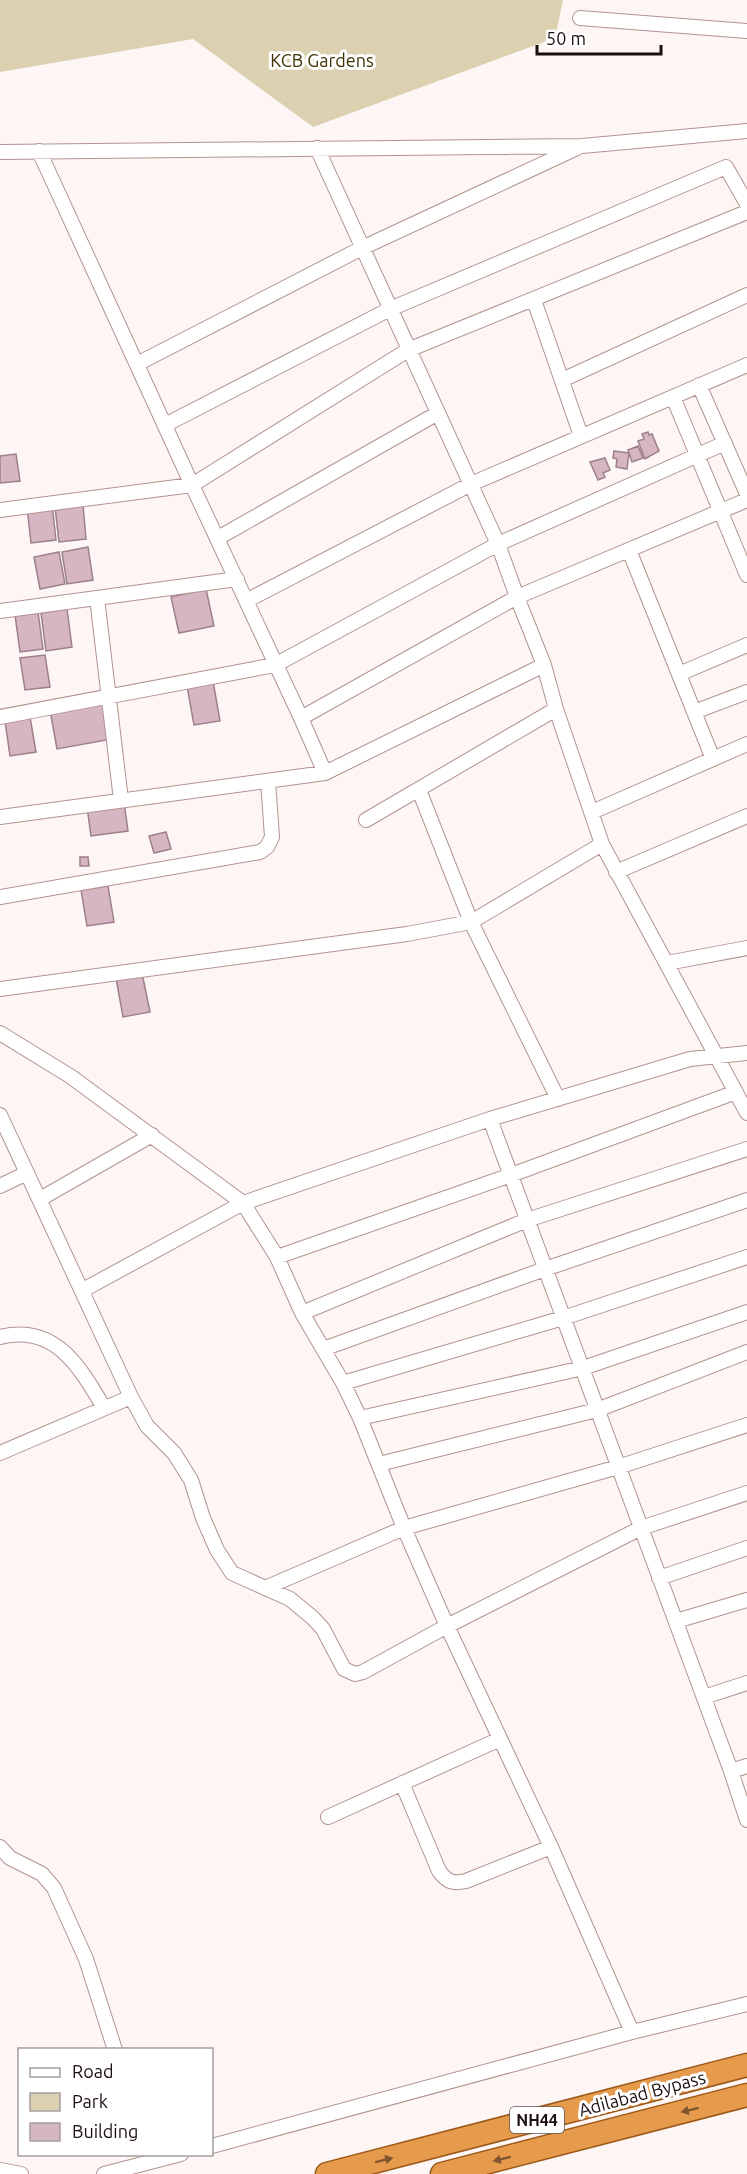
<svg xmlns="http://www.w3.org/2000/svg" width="747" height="2174" font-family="Ubuntu,sans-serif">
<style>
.green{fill:#dbd1b0}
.building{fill:#d5b6c2;stroke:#9d808c;stroke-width:1.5}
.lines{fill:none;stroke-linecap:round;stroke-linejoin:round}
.minor-casing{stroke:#b39390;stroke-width:16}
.trunk-casing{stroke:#9b5819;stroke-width:25}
.minor{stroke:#fff;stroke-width:14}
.trunk{stroke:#e69a4c;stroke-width:22}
.oneway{fill:#80542d}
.labels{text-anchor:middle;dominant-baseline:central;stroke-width:6;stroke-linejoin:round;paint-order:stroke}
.shield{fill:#fff;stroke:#5f5756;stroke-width:1.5}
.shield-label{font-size:16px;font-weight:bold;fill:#1b0f0e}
.park-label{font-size:18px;fill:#3f3203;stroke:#fff}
.street-label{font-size:18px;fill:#1b0f0e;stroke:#fff}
</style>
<rect width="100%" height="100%" fill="#fdf6f5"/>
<path class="green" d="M0,0H563L555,38L313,127L193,39L0,72Z"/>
<path class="building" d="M648,432L649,435L652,434L659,451L645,459L638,441L644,439L642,434Z
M638,446L643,458L632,462L628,450Z
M614,451L629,453L627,469L616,467L617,459L613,458Z
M16,454L20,481L0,483V456Z
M605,458L610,470L603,473L605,477L598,480L590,462Z
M52,504L56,540L31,543L27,507Z
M83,505L86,539L59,542L55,507Z
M88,547L93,580L67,584L62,552Z
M59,552L65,584L40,589L34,557Z
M206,589L214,626L179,633L171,597Z
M67,609L72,647L46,651L41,613Z
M38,612L43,649L20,652L15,615Z
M45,655L50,687L25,690L20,658Z
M213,681L220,721L194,725L187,686Z
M105,701L112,739L57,749L50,710Z
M30,717L36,752L10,756L5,721Z
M124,802L128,831L91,836L87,807Z
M166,832L171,849L154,853L149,836Z
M80,857H88L89,866H80Z
M108,886L114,922L87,926L81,890Z
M142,973L150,1012L123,1017L116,978Z"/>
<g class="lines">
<defs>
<path id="minor" d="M580,18L747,31
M317,148L498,544L517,597L544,665L556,709L602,844L747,1113
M0,152L582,146L747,131
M534,300L581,436
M137,364L362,248L577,148
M562,380L747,295
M699,385L747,494
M673,397L747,575
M165,425L390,309L726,167L747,204
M0,510L192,485L408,350L747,212
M218,538L438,413
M629,550L713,759
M97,598L121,800
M246,601L471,484L747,365
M0,611L237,579
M679,674L747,645
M694,712L747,692
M0,717L275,665L498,544L725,443
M301,718L517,597L747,500
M325,773L544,665
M419,790L471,922L558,1099
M592,812L747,744
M0,817L325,773L301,718L192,485L39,151
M366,820L556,709
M616,872L747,816
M0,897L260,852L267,847L272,837L268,781
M667,963L747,948
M0,989L407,934L471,922L602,844
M0,1033L70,1076L243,1203L83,1290
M0,1115L131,1397L147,1426L174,1453L191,1480L203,1518L217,1550L232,1573L290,1599L313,1618L323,1629L344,1669L355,1674L363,1672L447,1626L641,1528L747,1493
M490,1119L731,1771L747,1820
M0,1186L27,1173
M40,1199L152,1135
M277,1257L511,1175L736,1092
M302,1313L527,1220L747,1149
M0,1337C55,1323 80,1367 104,1408
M323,1349L545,1269L747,1200
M343,1383L563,1318L747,1257
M360,1418L583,1368L747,1312
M0,1453L131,1397
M379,1464L597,1410L747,1352
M659,1578L747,1548
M265,1588L404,1528L618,1467L747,1425
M676,1621L747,1600
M704,1697L747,1683
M731,1771L747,1766
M402,1783L439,1871C447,1882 453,1884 466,1881L551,1847
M328,1817L500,1739
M0,1847L10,1858L42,1874L54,1888L86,1959L115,2050
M632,2032L551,1847L447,1626L404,1528L360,1418L343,1383L302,1313L277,1257L243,1203L490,1119L690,1059L747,1053
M212,2146L632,2032L747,2004
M0,2170L21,2174
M104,2174L181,2154"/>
<path id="trunk" d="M327,2174L747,2065
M442,2174L747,2095"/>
</defs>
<use href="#minor" class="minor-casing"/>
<use href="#trunk" class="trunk-casing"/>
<use href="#minor" class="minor"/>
<use href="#trunk" class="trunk"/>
</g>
<defs><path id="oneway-solid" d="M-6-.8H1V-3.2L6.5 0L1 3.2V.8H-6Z" transform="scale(1.5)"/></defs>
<g class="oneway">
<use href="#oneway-solid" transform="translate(690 2110) rotate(166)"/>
<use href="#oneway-solid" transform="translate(502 2159) rotate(166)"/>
<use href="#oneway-solid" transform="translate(384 2160) rotate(-14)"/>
</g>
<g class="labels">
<rect class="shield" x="510" y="2107" width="54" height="26" rx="4.5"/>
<g class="shield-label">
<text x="537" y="2120">NH44</text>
</g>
<g class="park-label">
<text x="322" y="60">KCB Gardens</text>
</g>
<g class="street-label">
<text transform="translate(642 2093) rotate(-15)">Adilabad Bypass</text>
</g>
</g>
<rect x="18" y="2048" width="195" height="108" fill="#ffffff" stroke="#a49f9f" stroke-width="1.5"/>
<rect x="30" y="2068" width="30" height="9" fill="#ffffff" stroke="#a49f9f" stroke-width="1.5"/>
<text x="72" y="2078" font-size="18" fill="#1b0f0e">Road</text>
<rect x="30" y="2093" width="30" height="18" fill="#dbd1b0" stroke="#a49f9f" stroke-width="1.5"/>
<text x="72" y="2108" font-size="18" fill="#1b0f0e">Park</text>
<rect x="30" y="2123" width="30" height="18" fill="#d5b6c2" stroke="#a49f9f" stroke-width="1.5"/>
<text x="72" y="2138" font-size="18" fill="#1b0f0e">Building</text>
<path d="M537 45v9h124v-9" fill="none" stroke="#1b0f0e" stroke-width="3"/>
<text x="546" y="45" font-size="18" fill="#1b0f0e" stroke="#ffffff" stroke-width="4.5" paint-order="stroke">50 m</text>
</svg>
